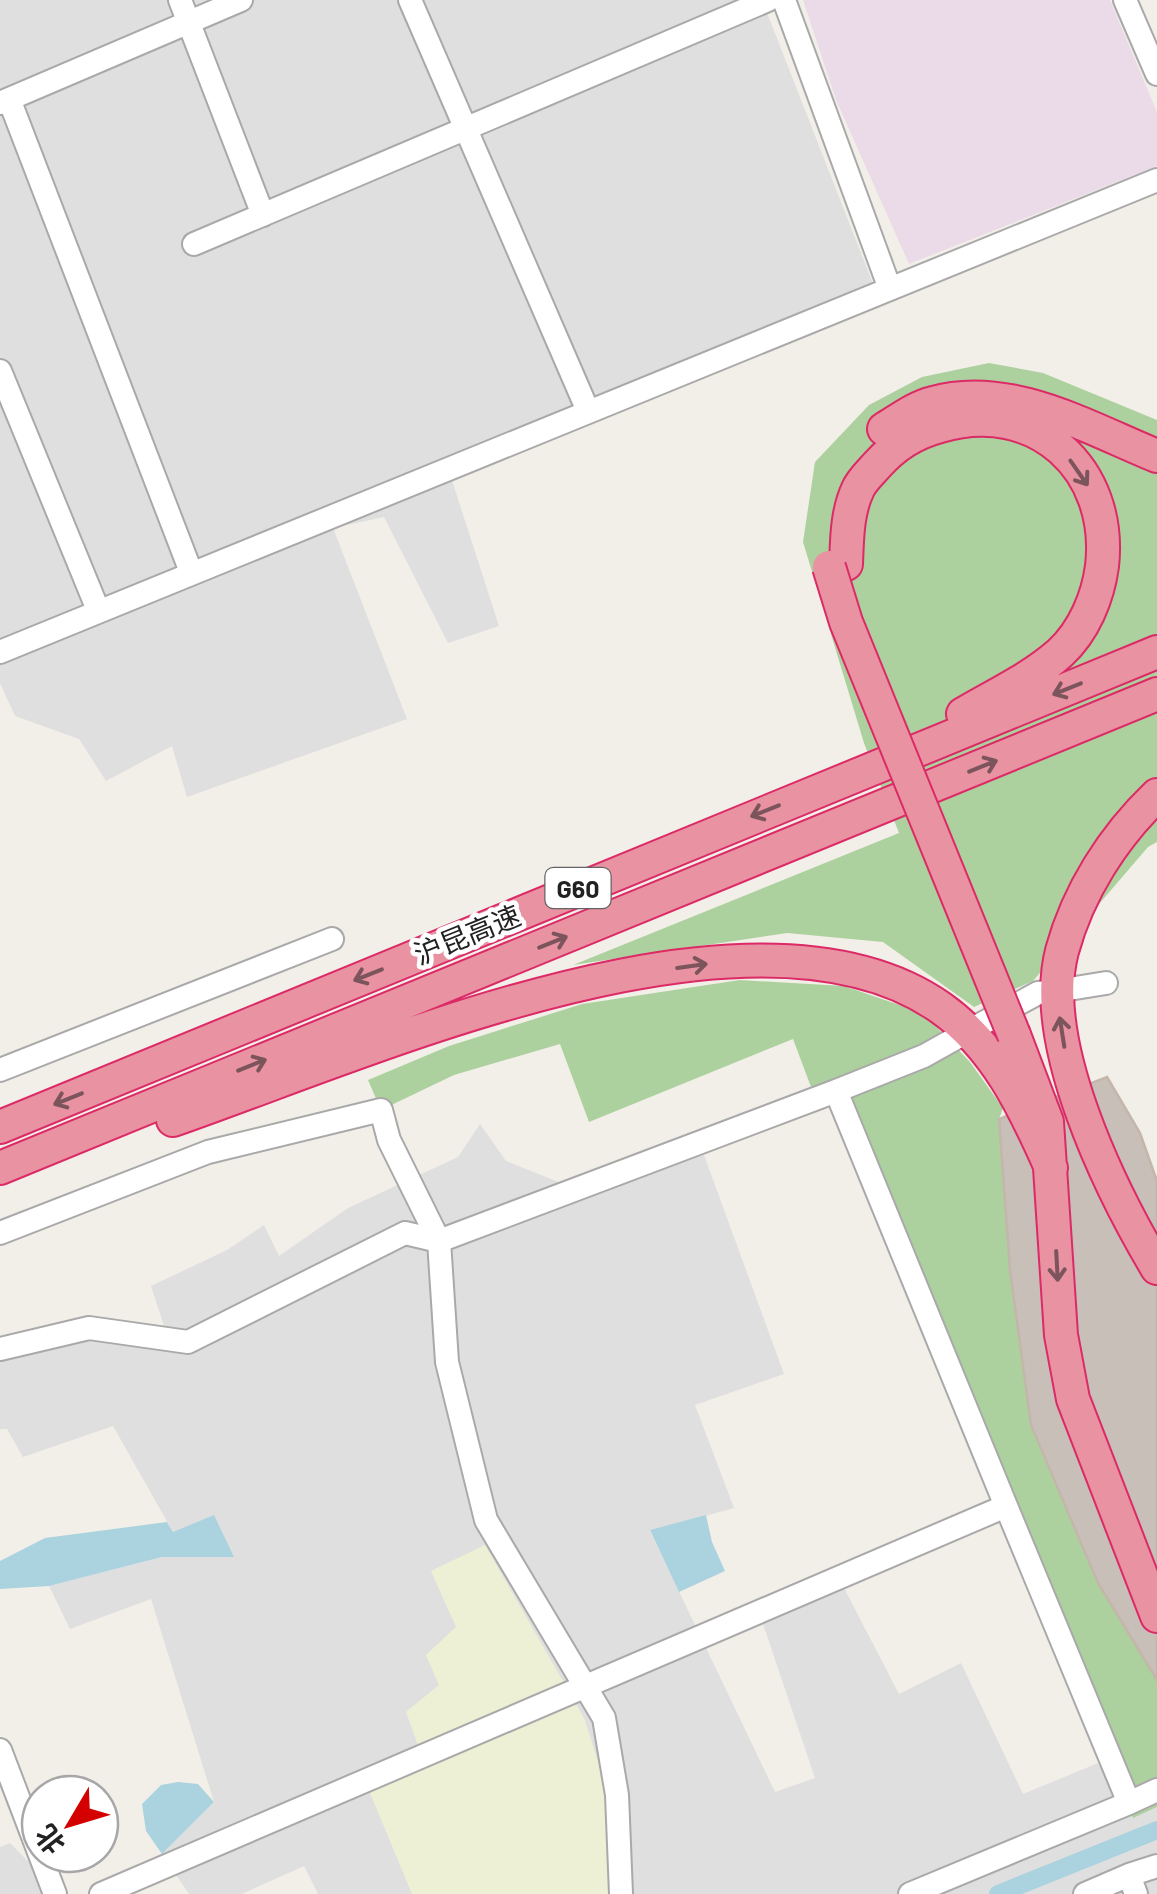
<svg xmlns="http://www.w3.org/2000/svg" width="1157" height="1894" font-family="Barlow,'Noto Sans SC',sans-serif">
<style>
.residential{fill:#e0dfdf}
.industrial{fill:#ebdbe8}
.farmland{fill:#eef0d5}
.forest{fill:#add19e}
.water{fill:#aad3df}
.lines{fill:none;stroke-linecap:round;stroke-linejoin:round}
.canal{stroke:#aad3df;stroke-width:18}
.building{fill:#c7bfb8;stroke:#c4b6ab;stroke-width:2.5}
.minor-casing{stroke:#a9a9a9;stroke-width:26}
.highway-casing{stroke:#dc2a67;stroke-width:36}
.minor{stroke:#fff;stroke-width:22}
.highway{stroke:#e892a2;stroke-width:32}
.highway-bridge-casing{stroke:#dc2a67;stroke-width:36;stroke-linecap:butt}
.highway-bridge{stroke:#e892a2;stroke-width:32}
.oneway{stroke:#7b545c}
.labels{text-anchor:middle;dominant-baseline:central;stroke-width:9;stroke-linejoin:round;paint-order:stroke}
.shield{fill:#fff;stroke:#646464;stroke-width:2.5}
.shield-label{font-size:25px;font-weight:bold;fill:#222}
.street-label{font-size:28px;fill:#222;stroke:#fff}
</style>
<rect width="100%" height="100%" fill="#f2efe9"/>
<path class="residential" d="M0,0H762L877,294L448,468L499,626L448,643L384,517L333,528L407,719L187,797L172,746L106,781L79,739L15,716L0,683Z
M480,1124L506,1161L586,1193L704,1155L784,1374L695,1405L734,1508L650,1531L775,1792L815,1778L763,1624L843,1586L899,1694L961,1663L1023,1794L1103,1761L1133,1817L1157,1807V1894H318L304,1866L242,1894H189L162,1854L214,1802L151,1599L70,1629L49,1586L162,1557H233L173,1532L113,1426L23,1457L7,1429H0V1347L89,1328L168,1338L151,1286L227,1250L264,1225L279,1256L348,1208L458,1157Z
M10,1843L60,1894H0V1847Z"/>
<path class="industrial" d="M803,0H1110L1157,112V166L909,264L836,100Z"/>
<path class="farmland" d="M485,1545L584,1718L610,1799L608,1894H412L370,1793L419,1748L406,1712L439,1685L426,1655L456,1627L431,1571Z"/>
<path class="forest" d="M989,363L1043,373L1157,420V842L1148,847L1033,981L974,1007L883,942L787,933L573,965L899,833L864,743L803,542L815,462L869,405L922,377Z
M740,980L844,986L923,1013L970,1062L1003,1108L999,1119L1010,1270L1031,1425L1098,1583L1157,1680V1807L1133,1818L833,1079L811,1087L793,1039L589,1122L560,1044L454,1075L381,1110L368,1080L449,1046L582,1004Z"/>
<path class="water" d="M214,1515L234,1557H162L49,1586L0,1589V1561L45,1538L167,1522L173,1532Z
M706,1515L712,1542L725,1571L679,1592L650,1530Z
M178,1782L198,1784L214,1802L162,1854L146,1831L142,1804L161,1785Z"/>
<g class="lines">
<path class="canal" d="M998,1894L1157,1830"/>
</g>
<path class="building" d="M1107,1077L1140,1133L1157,1181V1680L1098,1583L1031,1425L1010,1270L999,1119Z"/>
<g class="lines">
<defs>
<path id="minor" d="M180,0L263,215
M410,0L588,411
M784,0L890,289
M1125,0L1157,74
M9,99L191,572
M0,103L241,0
M194,244L768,0
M0,371L98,610
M0,652L1157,180
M1069,989L1106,983
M976,1027L1038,993L1048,992
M958,1037L924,1056L836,1091L1006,1506
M0,1070L332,939
M0,1233L208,1152L381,1110L389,1140L439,1241L447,1362L486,1520L604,1718L617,1795L621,1894
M0,1349L89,1328L188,1342L405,1233L439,1241L836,1091
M0,1750L55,1894
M101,1894L1006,1506L1129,1803L1157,1790
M910,1894L1129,1803
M1085,1894L1129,1875
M1136,1894L1129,1875L1157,1866"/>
<path id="highway" d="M884,429C899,420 916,407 933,403C1009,381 1088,428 1157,456
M846,564C847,539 847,512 858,489C862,480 871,472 877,465C895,445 914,433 940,426C1036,398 1113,469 1102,566C1098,597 1084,631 1060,653C1032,678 995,695 963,714
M1157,795C1113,837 1078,892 1062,951C1038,1043 1110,1189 1157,1268
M1014,1035L1047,1122L1061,1335L1073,1399L1157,1616
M173,1120C367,1053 754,876 941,1008C996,1047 1025,1109 1051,1168
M0,1127L1157,652
M0,1168L1157,694"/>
</defs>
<use href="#minor" class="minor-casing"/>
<use href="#highway" class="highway-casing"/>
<use href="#minor" class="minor"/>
<use href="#highway" class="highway"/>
<defs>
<path id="highway-bridge" d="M829,567L846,622L1014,1035"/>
</defs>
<use href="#highway-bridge" class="highway-bridge-casing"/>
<use href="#highway-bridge" class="highway-bridge"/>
</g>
<defs><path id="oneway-shaft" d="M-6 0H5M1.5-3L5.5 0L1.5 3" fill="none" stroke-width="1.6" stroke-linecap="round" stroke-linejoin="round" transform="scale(2.5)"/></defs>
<g class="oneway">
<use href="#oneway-shaft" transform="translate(1079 473) rotate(55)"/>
<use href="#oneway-shaft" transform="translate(1067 689) rotate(158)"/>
<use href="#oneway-shaft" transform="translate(983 766) rotate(-22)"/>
<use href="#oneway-shaft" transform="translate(765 811) rotate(158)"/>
<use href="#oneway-shaft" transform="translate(553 942) rotate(-22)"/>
<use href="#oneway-shaft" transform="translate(692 966) rotate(-8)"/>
<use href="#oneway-shaft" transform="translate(368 975) rotate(158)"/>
<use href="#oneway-shaft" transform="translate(1062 1032) rotate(-99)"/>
<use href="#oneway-shaft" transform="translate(252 1065) rotate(-22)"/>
<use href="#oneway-shaft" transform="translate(68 1099) rotate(158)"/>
<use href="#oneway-shaft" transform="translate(1057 1266) rotate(87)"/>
</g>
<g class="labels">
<rect class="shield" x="545.5" y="868" width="65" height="40" rx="8"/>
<g class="shield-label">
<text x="578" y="888">G60</text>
</g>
<g class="street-label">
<text transform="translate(467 934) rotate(-22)">沪昆高速</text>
</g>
</g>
<g transform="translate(70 1824) rotate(232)"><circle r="48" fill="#ffffff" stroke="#a7a7a7" stroke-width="2.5"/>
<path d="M0-8L18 38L0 25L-18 38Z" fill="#d40000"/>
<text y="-15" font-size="28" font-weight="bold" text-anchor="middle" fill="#222222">北</text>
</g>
</svg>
